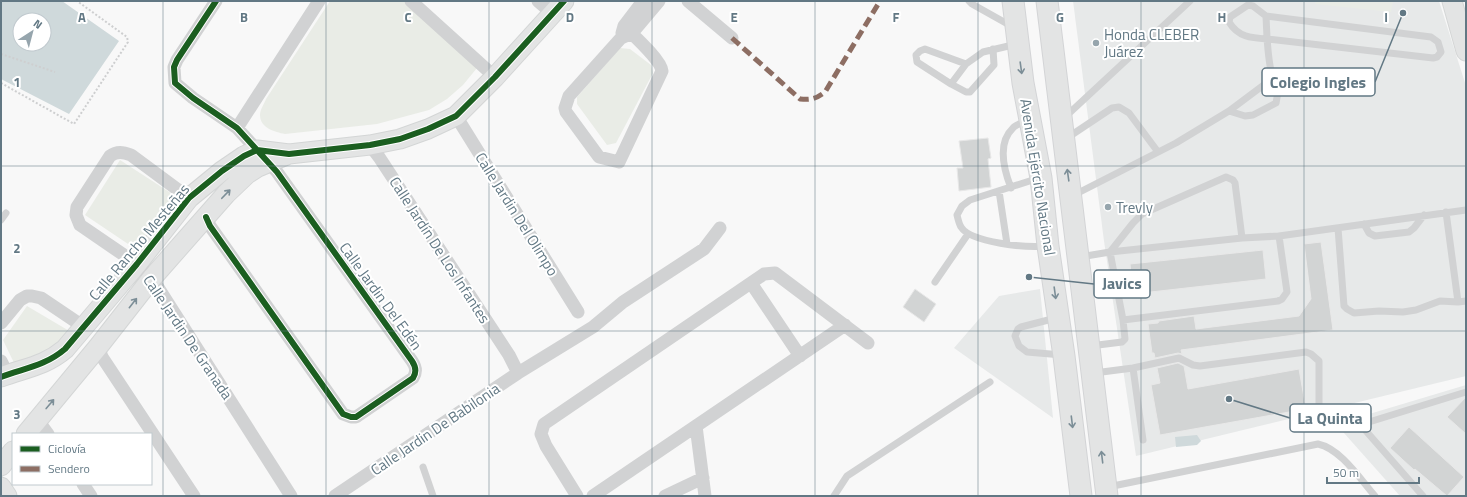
<svg xmlns="http://www.w3.org/2000/svg" width="1467" height="497" font-family="'Titillium Web',sans-serif">
<style>
.built{fill:#e7e9e9}
.green{fill:#e9ece6}
.water{fill:#cfd9db;fill-rule:evenodd}
.building{fill:#d2d4d4;stroke:#e8e8e8}
.lines{fill:none;stroke-linecap:round;stroke-linejoin:round}
.secondary-casing{stroke:#d4d6d6;stroke-width:21}
.primary-casing{stroke:#d3d4d6;stroke-width:23}
.path{stroke:#cecfd0;stroke-width:2;stroke-dasharray:2 2;stroke-linecap:butt}
.lane{stroke:#d1d2d3;stroke-width:7}
.street{stroke:#d1d2d3;stroke-width:13}
.secondary{stroke:#e3e4e4;stroke-width:19}
.primary{stroke:#e3e4e4;stroke-width:21}
.quiet{stroke:#8d6e63;stroke-width:5;stroke-dasharray:10 5;stroke-linecap:butt}
.cycleway-casing{stroke:#fff;stroke-width:8}
.cycleway{stroke:#1b5e20;stroke-width:6}
.oneway{stroke:#7c8e97}
.grid{fill:none;stroke:#627884;stroke-width:1;stroke-opacity:0.55}
.poi-dot{fill:#96a5ad;stroke:#fff;stroke-width:1.5}
.labels{text-anchor:middle;dominant-baseline:central;stroke-width:4;stroke-linejoin:round;paint-order:stroke}
.poi-label{font-size:15px;fill:#627884;stroke:#fff;text-anchor:start}
.street-label{font-size:15px;fill:#627884;stroke:#fff}
.grid-label{font-size:13px;text-anchor:middle;font-weight:bold;fill:#627884;stroke:#fff;stroke-width:4;stroke-linejoin:round;paint-order:stroke}
.leader{fill:none;stroke:#627884;stroke-width:1.5}
.callout-dot{fill:#627884;stroke:#fff;stroke-width:1.5}
.callout{fill:#fff;stroke:#627884;stroke-width:1.5}
.callout-label{font-size:16px;text-anchor:middle;font-weight:bold;fill:#627884}
</style>
<rect width="100%" height="100%" fill="#f8f8f8"/>
<path class="built" d="M1073,1H1439L1466,86V376L1136,456L1104,241Z
M1040,289L1053,418L954,348L999,296Z
M1466,385V496H1400L1336,424Z"/>
<path class="green" d="M330,1H405L477,68L463,85L447,99L429,110L377,124L285,134C275,132 260,128 260,115C260,110 264,104 266,99Z
M1316,1H1393L1391,12L1315,4Z
M620,48L630,49L651,65L653,73L616,143L607,145L577,104V97Z
M120,160L180,199L140,252L85,215Z
M27,306L71,332L50,355L15,365L3,340Z"/>
<path class="water" d="M1,1H62L119,41L69,114L1,79ZM20,20H44V44H20Z
M1197,435L1201,441L1197,445L1176,447L1175,437Z"/>
<path class="building" d="M988,138L991,158L988,159L991,187L959,191L957,168H963L959,141Z
M1321,242L1333,330L1181,350L1182,354L1178,353L1155,358L1154,353H1152L1148,324L1158,323L1159,321L1194,316L1196,329L1299,316L1311,299L1304,244Z
M1263,250L1266,279L1133,294L1130,264Z
M915,289L936,304L924,322L903,307Z
M1178,363L1184,366L1188,389L1299,369L1306,409L1160,435L1151,385L1160,383L1157,368Z
M1466,397V434L1447,417Z
M1409,427L1464,477L1447,496L1415,469L1414,470L1390,448Z"/>
<g class="lines">
<defs>
<path id="secondary" d="M1452,1L1466,51
M1,377C25,368 45,366 65,349L137,264L189,198L222,171L244,156L257,150L289,154L370,145L400,139L428,129L456,116L495,77L564,1
M26,434L98,347L152,278L226,194L247,174L258,167L289,154
M1,466L13,451
M1,487L7,496"/>
<path id="primary" d="M1013,1L1023,83L1041,178L1048,246L1064,356L1081,496
M1047,1L1107,496"/>
</defs>
<use href="#secondary" class="secondary-casing"/>
<use href="#primary" class="primary-casing"/>
<path class="path" d="M1,54L55,72
M1,83L74,124L128,42L127,37L77,1"/>
<path class="lane" d="M969,1L972,4L1013,27
M966,64L951,84L966,92H970L994,65L993,49
M951,84L917,62L916,55L920,51L925,49L966,64L983,52L1017,44
M1229,111L1245,116L1253,115L1276,103L1278,92L1269,81
M1064,118L1190,1
M1067,138L1112,108L1119,107L1129,113L1158,152
M1039,178L970,200L962,206L957,215C958,219 959,224 961,227C971,243 1028,248 1046,246
M1011,188C1004,170 997,143 1013,128C1016,124 1023,123 1027,121
M999,191L1007,244
M1072,196L1176,143L1229,111L1269,81L1272,75C1267,56 1267,36 1266,16L1431,37L1438,42L1441,52L1437,57L1433,58L1267,39C1251,38 1238,37 1229,22L1230,17L1248,5L1253,6L1266,16
M1446,212L1458,302
M1,220L6,213
M1364,224L1369,233L1375,236L1409,232L1414,228L1424,215
M1338,228L1344,306L1347,309L1354,313L1379,311L1403,312L1416,310L1440,301L1458,302L1466,301
M1242,238L1235,183L1233,180L1226,177L1142,214L1133,223L1110,252L1123,320L1278,301L1282,299L1287,292L1279,236
M1080,257L1110,252L1242,238L1279,236L1466,210
M935,282L968,234
M1056,318L1021,327L1018,329L1015,336L1019,346L1027,352L1062,355
M1090,346L1122,342L1125,339L1123,320
M1133,368L1143,440
M1094,373L1133,368L1179,358L1193,365L1200,366L1306,352L1311,354L1319,361V407
M423,467L433,496
M1108,487L1318,444C1341,449 1360,479 1375,496
M834,496L847,476L990,382
M1423,496L1366,431V426L1369,422L1466,392"/>
<path class="street" d="M411,1L495,77
M538,1L553,14
M688,1L732,38
M624,26C633,35 661,60 662,71L619,162L599,157L566,112L565,108L569,96L621,38L632,33L659,1
M622,33L624,26L643,1
M456,116L578,312
M237,128L319,1
M189,198L131,155C123,152 117,151 110,156L77,207L76,215L80,225L137,264L152,278L291,496
M206,217L210,226L343,414L351,417H356L413,378C417,372 416,367 412,361L277,172L237,128L193,98L175,83L174,67L177,60L216,1
M751,283L800,356
M1,323L20,300L27,296H32L41,298L84,327
M98,347L102,357L194,496
M1,361L8,375
M518,373L593,327L623,302L704,249L720,228
M37,419L48,434
M696,426L705,496
M83,484L91,496
M335,496L518,373L509,355L379,157L370,145
M577,496L546,446L541,434L544,424L764,274L775,273L868,343
M593,496L845,325
M665,496L703,478"/>
<use href="#secondary" class="secondary"/>
<use href="#primary" class="primary"/>
<path class="quiet" d="M732,38L800,99C811,100 816,99 825,92L880,1"/>
<defs>
<path id="cycleway" d="M206,217L210,226L343,414L351,417H356L413,378C417,372 416,367 412,361L277,172L237,128L193,98L175,83L174,67L177,60L216,1
M1,377C25,368 45,366 65,349L137,264L189,198L222,171L244,156L257,150L289,154L370,145L400,139L428,129L456,116L495,77L564,1"/>
</defs>
<use href="#cycleway" class="cycleway-casing"/>
<use href="#cycleway" class="cycleway"/>
</g>
<defs><path id="oneway-shaft" d="M-6 0H5M1.5-3L5.5 0L1.5 3" fill="none" stroke-width="1.6" stroke-linecap="round" stroke-linejoin="round"/></defs>
<g class="oneway">
<use href="#oneway-shaft" transform="translate(1021 68) rotate(82)"/>
<use href="#oneway-shaft" transform="translate(1068 175) rotate(-98)"/>
<use href="#oneway-shaft" transform="translate(226 194) rotate(-46)"/>
<use href="#oneway-shaft" transform="translate(1055 293) rotate(82)"/>
<use href="#oneway-shaft" transform="translate(133 303) rotate(-52)"/>
<use href="#oneway-shaft" transform="translate(50 404) rotate(-50)"/>
<use href="#oneway-shaft" transform="translate(1072 422) rotate(83)"/>
<use href="#oneway-shaft" transform="translate(1102 457) rotate(-97)"/>
</g>
<path class="grid" d="M163,1V496M326,1V496M489,1V496M652,1V496M815,1V496M978,1V496M1141,1V496M1304,1V496M1,166H1466M1,331H1466"/>
<g class="poi-dot">
<circle cx="1096" cy="43" r="4"/>
<circle cx="1108" cy="207" r="4"/>
</g>
<g class="labels">
<g class="poi-label">
<text x="1104" y="34">Honda CLEBER<tspan x="1104" dy="17">Juárez</tspan></text>
<text x="1116" y="207">Trevly</text>
</g>
<g class="street-label">
<text transform="translate(1038 177) rotate(81)">Avenida Ejército Nacional</text>
<text transform="translate(517 214) rotate(58)">Calle Jardin Del Olimpo</text>
<text transform="translate(139 242) rotate(-50)">Calle Rancho Mesteñas</text>
<text transform="translate(440 250) rotate(57)">Calle Jardín De Los Infantes</text>
<text transform="translate(381 296) rotate(54)">Calle Jardin Del Edén</text>
<text transform="translate(188 337) rotate(56)">Calle Jardin De Granada</text>
<text transform="translate(435 429) rotate(-34)">Calle Jardin De Babilonia</text>
</g>
</g>
<g class="grid-label">
<text x="82" y="22">A</text>
<text x="244" y="22">B</text>
<text x="408" y="22">C</text>
<text x="570" y="22">D</text>
<text x="734" y="22">E</text>
<text x="896" y="22">F</text>
<text x="1060" y="22">G</text>
<text x="1222" y="22">H</text>
<text x="1386" y="22">I</text>
<text x="17" y="87">1</text>
<text x="17" y="253">2</text>
<text x="17" y="419">3</text>
</g>
<path class="leader" d="M1403 13L1375 82M1029 277L1094 284M1229 399L1290 418"/>
<g class="callout-dot">
<circle cx="1403" cy="13" r="4"/>
<circle cx="1029" cy="277" r="4"/>
<circle cx="1229" cy="399" r="4"/>
</g>
<g class="callout">
<rect x="1262" y="68" width="113" height="28" rx="4"/>
<rect x="1094" y="270" width="56" height="28" rx="4"/>
<rect x="1290" y="404" width="81" height="28" rx="4"/>
</g>
<g class="callout-label">
<text x="1318" y="88">Colegio Ingles</text>
<text x="1122" y="289">Javics</text>
<text x="1330" y="424">La Quinta</text>
</g>
<rect width="1467" height="497" fill="none" stroke="#627884" stroke-width="4"/>
<rect x="12" y="433" width="140" height="52" fill="#ffffff" stroke="#c0c9ce"/>
<rect x="20" y="446" width="20" height="6" fill="#1b5e20" stroke="#c0c9ce"/>
<text x="48" y="453" font-size="12" fill="#627884">Ciclovía</text>
<rect x="20" y="466" width="20" height="6" fill="#8d6e63" stroke="#c0c9ce"/>
<text x="48" y="473" font-size="12" fill="#627884">Sendero</text>
<g transform="translate(32 32) rotate(36)"><circle r="19" fill="#ffffff" stroke="#c0c9ce"/>
<path d="M0-3L7 15L0 10L-7 15Z" fill="#96a5ad"/>
<text y="-6" font-size="11" font-weight="bold" text-anchor="middle" fill="#627884">N</text>
</g>
<path d="M1327 477v6h92v-6" fill="none" stroke="#627884" stroke-width="2"/>
<text x="1333" y="477" font-size="12" fill="#627884" stroke="#ffffff" stroke-width="3" paint-order="stroke">50 m</text>
</svg>
